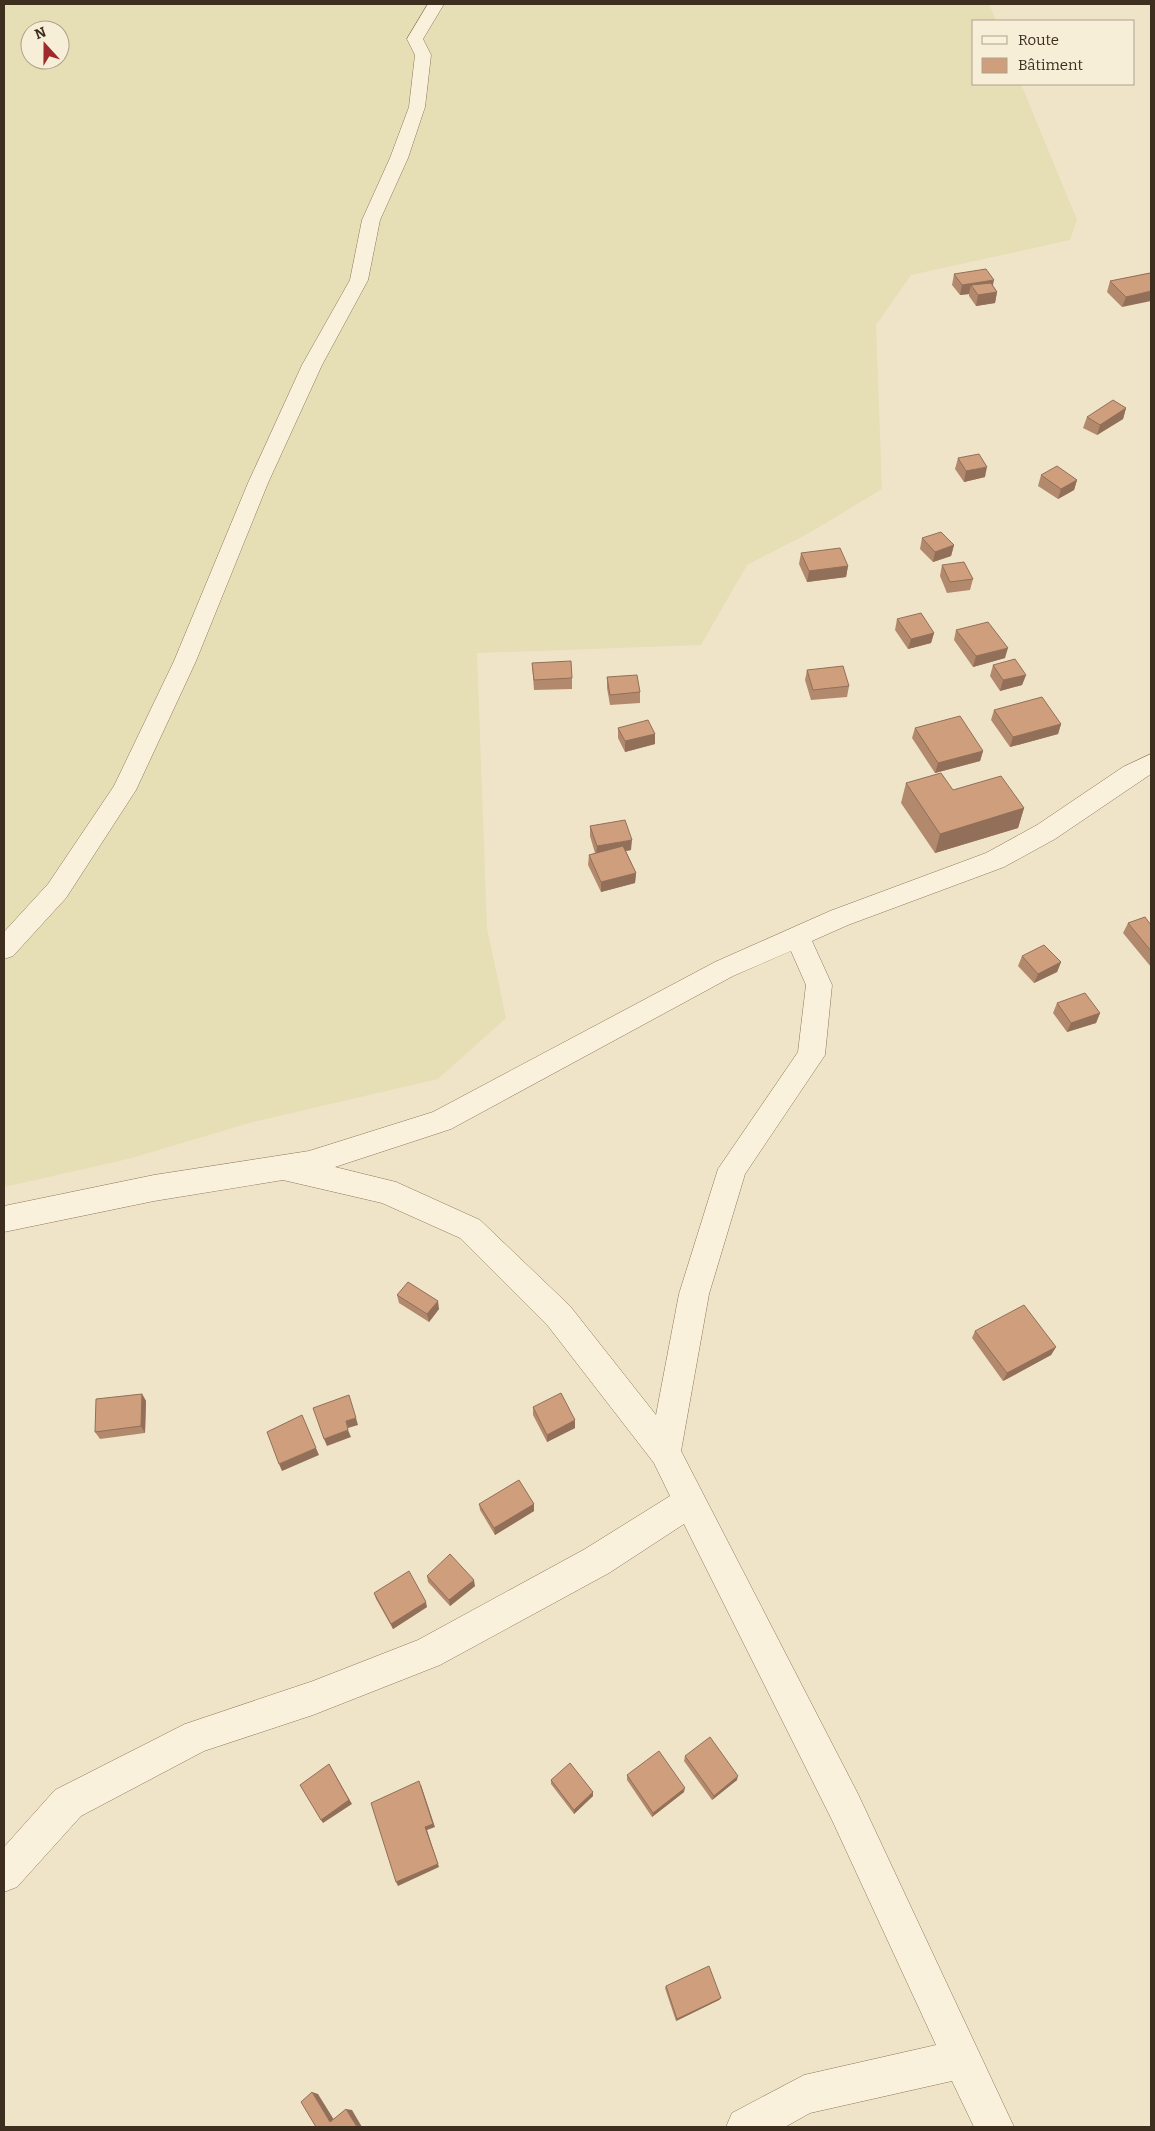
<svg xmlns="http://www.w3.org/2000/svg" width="1155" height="2131" font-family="Bitter,serif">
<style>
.farmland{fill:#e6deb5;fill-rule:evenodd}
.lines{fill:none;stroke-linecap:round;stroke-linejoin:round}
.street-casing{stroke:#8d765c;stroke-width:1}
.street{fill:#faf1dc;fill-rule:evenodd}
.wall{fill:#b2896c}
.shaded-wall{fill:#916f58}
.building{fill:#cf9f7d;stroke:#916f58}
</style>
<rect width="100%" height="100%" fill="#f0e4c8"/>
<path class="farmland" d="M4,4H989L996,21H974V84H1021L1077,220L1070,240L911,275L876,325L882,489L811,532L747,565L701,645L477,653L487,928L506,1018L438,1079L253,1122L128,1159L4,1187ZM30,30H60V60H30Z"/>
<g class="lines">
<defs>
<path id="street" d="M428,4H444L423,39L431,55L425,107L408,158L380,220L368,280L322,365L268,483L196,661L136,790L66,898L13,956L4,959V932L48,884L114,786L174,661L248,483L302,365L350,280L362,220L390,158L409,107L415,55L407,39Z
M1151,754V774L1055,839L1004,867L848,925L812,941L832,985L825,1055L745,1174L709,1294L681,1451L858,1794L1014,2127H974L952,2081L810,2113L785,2127H726L732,2113L804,2075L936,2045L832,1820L684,1524L609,1573L440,1665L313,1715L204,1751L81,1816L17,1887L4,1892V1847L55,1790L185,1724L313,1681L418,1640L585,1549L670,1496L654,1463L548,1326L460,1238L382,1203L283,1180L154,1201L4,1232V1206L154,1175L309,1151L433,1112L715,962L830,911L986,853L1037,825L1123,767ZM791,951L806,985L798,1052L718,1169L679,1294L656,1415L570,1306L480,1220L396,1182L335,1167L451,1129L733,976Z"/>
</defs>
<use href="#street" class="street-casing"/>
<use href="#street" class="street"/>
</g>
<path class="wall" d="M1150,273L1122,307L1107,292L1110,281Z
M954,274L993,286L997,292L995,303L976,306L969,296V294L960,295L952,285Z
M1126,408L1123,419L1097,435L1083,428L1087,417Z
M958,458L985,477L964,482L955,469Z
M1041,475L1077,480L1074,490L1058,499L1038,486Z
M922,538L954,545L951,556L933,562L920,549Z
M801,553L848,566L846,577L807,582L799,564Z
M942,565L973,579L970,590L947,593L940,576Z
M897,619L934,633L931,643L908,649L895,630Z
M956,630L1005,658L973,667L954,640Z
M532,663L572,678V689L534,690Z
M993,665L1026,675L1022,685L1000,691L990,676Z
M807,670L849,686L847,697L811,700L805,680Z
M607,677L640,692V703L610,705L607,688Z
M994,710L1061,724L1058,734L1010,747L991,720Z
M618,728L655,734V744L625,752L618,738Z
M915,728L983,751L980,761L935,773L912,738Z
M906,783L953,790L1024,808L1018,828L935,853L901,803Z
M590,826L631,850L626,851L636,873L635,883L601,892L588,865L589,855L595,853L590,836Z
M1128,923L1151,925V967L1123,933Z
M1022,956L1061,962L1057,972L1034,983L1018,966Z
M1057,1003L1100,1013L1096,1023L1067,1032L1053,1013Z
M397,1295L439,1309L429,1322L399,1303Z
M975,1331L1056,1347L1051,1355L1003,1381L972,1338Z
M142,1394L146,1401L145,1433L100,1439L95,1432Z
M533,1407L575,1428L547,1442L533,1415Z
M479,1504H534V1511L495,1535L480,1510Z
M427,1576L475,1586L450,1606L428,1582Z
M374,1593L427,1607L393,1629L376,1599Z
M685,1756L737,1780L712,1800L684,1761Z
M627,1775L684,1792L652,1817L627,1780Z
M551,1780L593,1792V1796L574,1814L551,1784Z
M666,1986L721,1998L719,2000L676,2021L665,1988Z"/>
<path class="shaded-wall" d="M994,280L992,290L971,285L969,294L960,295L962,285Z
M1151,291V301L1122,307L1126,297Z
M997,292L995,303L976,306L978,295Z
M1126,408L1123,419L1097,435L1100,425Z
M987,467L985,477L964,482L966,471Z
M1077,480L1074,490L1058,499L1061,489Z
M954,545L951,556L933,562L935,552Z
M848,566L846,577L807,582L809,571Z
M934,633L931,643L908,649L911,639Z
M1008,648L1005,658L973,667L976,656Z
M1026,675L1022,685L1000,691L1003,680Z
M1061,724L1058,734L1010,747L1013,737Z
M655,734V744L625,752V741Z
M983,751L980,761L935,773L938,763Z
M1024,808L1018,828L935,853L940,834Z
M632,840L631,850L596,856L597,846Z
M636,873L635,883L601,892V882Z
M1061,962L1057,972L1034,983L1038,974Z
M1100,1013L1096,1023L1067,1032L1071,1023Z
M438,1301L439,1309L429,1322L427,1314Z
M1056,1347L1051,1355L1003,1381L1007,1373Z
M142,1394L146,1401L145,1433L141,1426Z
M356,1418L358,1425L348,1428L346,1421Z
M575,1420V1428L547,1442V1435Z
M348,1430L351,1437L327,1446L324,1439Z
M316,1448L319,1455L282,1471L279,1464Z
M534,1504V1511L495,1535L494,1528Z
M474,1580L475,1586L450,1606L449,1600Z
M426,1602L427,1607L393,1629L391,1624Z
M329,1764L352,1804L323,1823L321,1820Z
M738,1776L737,1780L712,1800L714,1796Z
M421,1785L435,1827L427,1830L439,1867L398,1886L396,1882Z
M685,1788L684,1792L652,1817L653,1813Z
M593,1792V1796L574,1814V1810Z
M721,1998L719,2000L676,2021L677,2019Z
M312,2092L318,2094L336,2123L330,2122Z
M346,2109L352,2110L362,2127H357Z"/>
<path class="building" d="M986,269L994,280L962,285L954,274Z
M1150,273L1151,274V291L1126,297L1110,281Z
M991,283L997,292L978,295L971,285Z
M1113,400L1126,408L1100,425L1087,417Z
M979,454L987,467L966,471L958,458Z
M1057,466L1077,480L1061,489L1041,475Z
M941,532L954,545L935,552L922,538Z
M840,548L848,566L809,571L801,553Z
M964,562L973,579L950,582L942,565Z
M921,613L934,633L911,639L897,619Z
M988,622L1008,648L976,656L956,630Z
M1015,659L1026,675L1003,680L993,665Z
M571,661L572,678L534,680L532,663Z
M843,666L849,686L813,690L807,670Z
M637,675L640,692L610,695L607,677Z
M1042,697L1061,724L1013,737L994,710Z
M960,716L983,751L938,763L915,728Z
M648,720L655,734L625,741L618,728Z
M941,773L953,790L1001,776L1024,808L940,834L906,783Z
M625,820L632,840L597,846L590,826Z
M623,846L636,873L601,882L589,855Z
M1145,917L1151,925V951L1128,923Z
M1044,945L1061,962L1038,974L1022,956Z
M1085,993L1100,1013L1071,1023L1057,1003Z
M408,1282L438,1301L427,1314L397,1295Z
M1024,1305L1056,1347L1007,1373L975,1331Z
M561,1393L575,1420L547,1435L533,1407Z
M142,1394L141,1426L95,1432L96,1399Z
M349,1395L356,1418L346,1421L348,1430L324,1439L313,1408Z
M302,1415L316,1448L279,1464L267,1432Z
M519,1480L534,1504L494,1528L479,1504Z
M450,1554L474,1580L449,1600L427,1576Z
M409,1571L426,1602L391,1624L374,1593Z
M710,1737L738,1776L714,1796L685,1756Z
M659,1751L685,1788L653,1813L627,1775Z
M570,1763L593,1792L574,1810L551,1780Z
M329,1764L349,1800L321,1820L300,1785Z
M419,1781L433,1824L425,1827L438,1864L396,1882L371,1803Z
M709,1966L721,1998L677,2019L666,1986Z
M312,2092L330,2122L346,2109L357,2127H316L301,2102Z"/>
<rect width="1155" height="2131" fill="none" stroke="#3d2e20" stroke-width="10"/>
<rect x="972" y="20" width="162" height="65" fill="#f7eed8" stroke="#ada18e"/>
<rect x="982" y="36" width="25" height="8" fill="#faf1dc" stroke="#ada18e"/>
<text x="1018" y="45" font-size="15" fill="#3d2e20">Route</text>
<rect x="982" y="58" width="25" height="15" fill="#cf9f7d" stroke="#ada18e"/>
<text x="1018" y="70" font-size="15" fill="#3d2e20">Bâtiment</text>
<g transform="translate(45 45) rotate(339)"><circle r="24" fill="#f7eed8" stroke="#ada18e"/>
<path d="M0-4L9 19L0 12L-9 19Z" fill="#9e2a2b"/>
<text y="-8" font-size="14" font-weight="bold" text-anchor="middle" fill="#3d2e20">N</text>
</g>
</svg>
